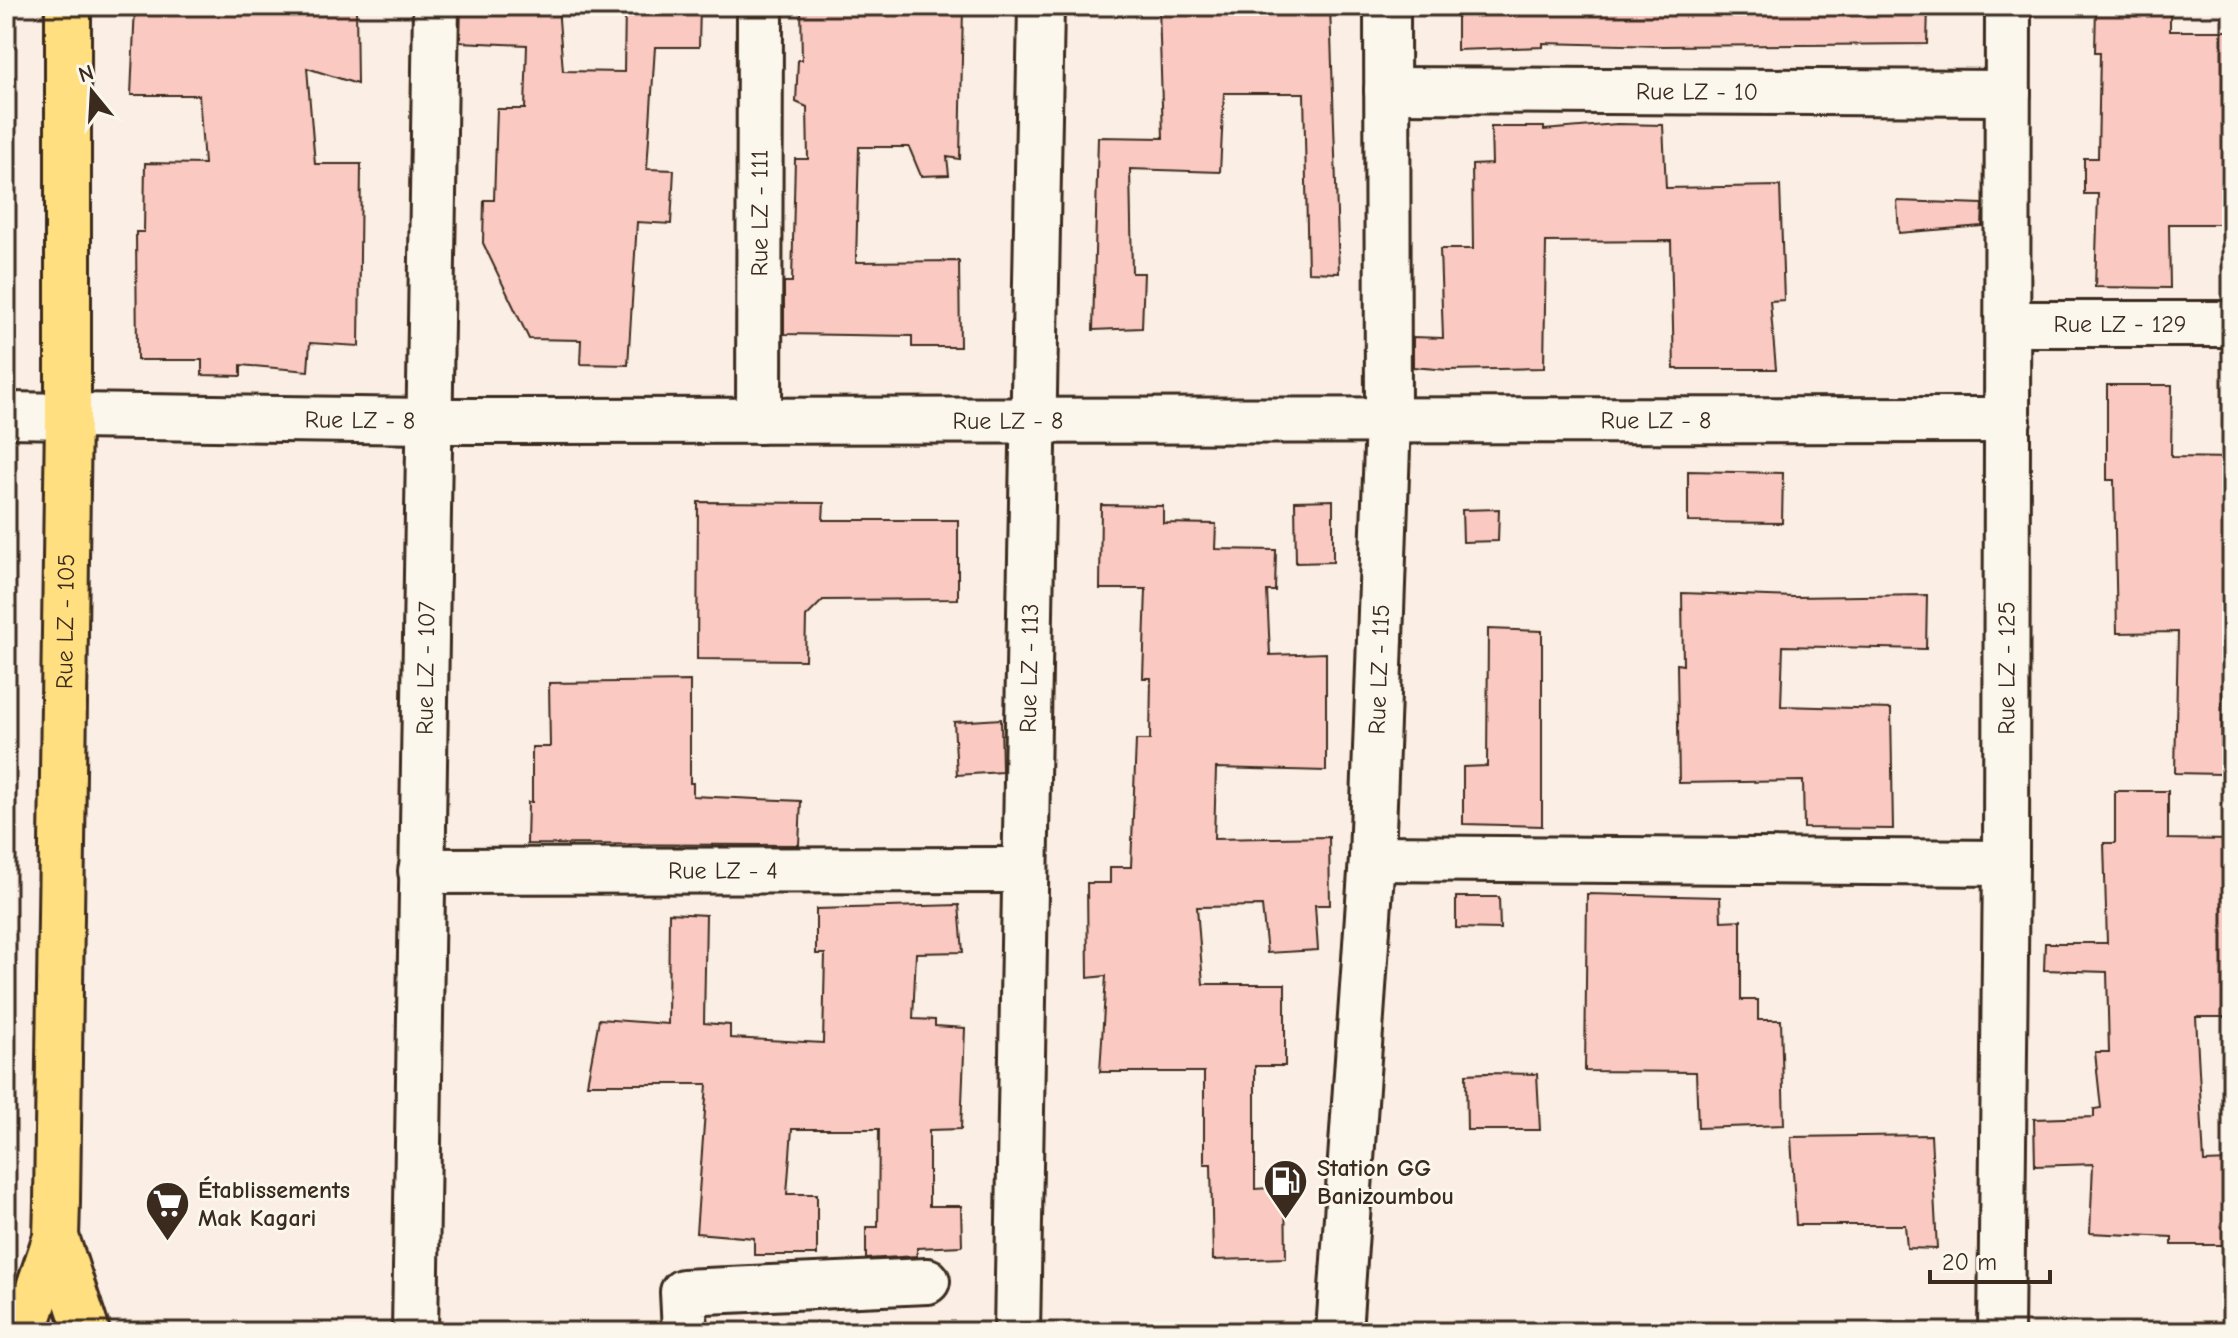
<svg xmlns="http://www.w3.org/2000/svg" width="2238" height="1338" font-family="'Comic Neue',sans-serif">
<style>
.building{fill:#facac2;stroke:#3b2a1e;stroke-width:2}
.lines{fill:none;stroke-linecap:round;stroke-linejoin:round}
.minor-casing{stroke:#3b2a1e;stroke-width:50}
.major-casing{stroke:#3b2a1e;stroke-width:50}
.minor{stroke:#fbf7ec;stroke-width:44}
.major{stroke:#ffdf80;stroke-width:44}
.labels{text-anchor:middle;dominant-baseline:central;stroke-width:6;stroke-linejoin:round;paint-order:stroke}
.street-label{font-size:24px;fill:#3b2a1e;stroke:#fbf7ec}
.poi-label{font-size:24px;font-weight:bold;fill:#3b2a1e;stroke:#fbf7ec;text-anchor:start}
</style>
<rect width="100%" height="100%" fill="#fbeee4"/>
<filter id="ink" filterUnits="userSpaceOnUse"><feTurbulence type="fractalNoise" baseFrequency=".0125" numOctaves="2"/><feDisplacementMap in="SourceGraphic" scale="16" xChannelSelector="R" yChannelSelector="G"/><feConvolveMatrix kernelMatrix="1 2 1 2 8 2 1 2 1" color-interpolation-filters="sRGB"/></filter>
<g filter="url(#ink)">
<path class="building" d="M135,6H356L357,84L307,68L315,164H361L359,346L310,343L308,371L241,365V376L202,375V360H137L136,232H144L145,163L204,164L199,95H131Z
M461,6H558L563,71L624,72L625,6H700L699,47H655L647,169L674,170L671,224L637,222L628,365L580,364L581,340L529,339L483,243L484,200H494L497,109H525L527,45L460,42Z
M801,6H963L960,159L947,157L949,175L921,176L909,147H859L856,262L959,261L960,347H912V336L784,334V282H792L795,159H808L807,107L796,102L798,60H802Z
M1159,6H1330L1339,273L1308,272L1304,93H1224L1220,172L1130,169L1132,273H1144L1142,328L1093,330L1098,137L1163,138Z
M1558,6H1928L1927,44L1662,46L1543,43V47L1457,50V8Z
M2096,6H2170V31H2232V224H2169L2170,288L2095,287L2098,194H2084V158H2098L2100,52H2095Z
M1617,124L1663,125L1666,188L1780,186L1784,300L1770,301L1776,369H1674L1671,241L1546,242L1544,368L1448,370L1413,367V337L1443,338L1440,249H1473L1472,165L1492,164L1491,127H1544V130Z
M1897,201L1983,204L1982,226L1899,233Z
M2107,385H2172L2171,457L2232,458V511H2226L2227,571H2232V669L2223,668L2221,774L2175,773L2178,632L2117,633L2114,480H2107Z
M1688,471L1783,473L1782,523L1688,522Z
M1333,500V562L1296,563L1295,501Z
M698,502L824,503L823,520H958V599L823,600L806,617L805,660L697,659Z
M1101,505L1163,506V523L1216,524L1215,549L1276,550L1275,591H1267L1270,655L1326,653V771L1216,768L1214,839L1329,837L1330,905H1315L1318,950L1267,953L1262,906L1197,907L1203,984H1285V1066H1255V1189L1285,1187L1286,1258L1213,1260L1211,1164H1204V1072H1100L1106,976L1088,978L1087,883H1110V867H1131L1136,740H1150L1151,678H1143L1146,589H1100Z
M1499,509L1498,541L1463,542L1462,510Z
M1682,593L1794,597L1927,595L1926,649L1783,646L1781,706L1891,709L1893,829L1804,828L1803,781L1679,783L1677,664L1683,665Z
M1488,629L1542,631V826L1463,824V767L1487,766Z
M690,681V783H693V796L801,801L799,845L527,844L528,802H532V747H550L549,683Z
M1001,719L1002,772L957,775L954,722Z
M2115,791H2168V839L2232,840V1017H2196L2204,1162L2232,1161V1245H2172V1237L2090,1233L2093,1164L2035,1166L2034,1119L2094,1117V1109L2101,1108L2095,1052H2109L2107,972L2044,970L2045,943H2107L2104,843H2115Z
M1587,894L1720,897L1721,921L1741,920V1000H1758V1020H1781L1784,1125L1698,1128L1696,1072L1585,1071Z
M1456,897H1499L1500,929L1456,928Z
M959,905L963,952L916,953L913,1019L935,1020V1026L965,1028L961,1129L929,1130V1206H961L962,1246L917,1248V1256L866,1259V1227H878L879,1129H792L787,1194H817V1255H754V1238L696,1233L707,1084H587L599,1019L668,1024L669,913L706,915L704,1023L730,1025V1038L823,1043L825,954H816V909Z
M1486,1073L1537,1074L1540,1130H1467L1466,1074Z
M1931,1135L1937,1249L1907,1248L1905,1225H1796L1791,1137Z"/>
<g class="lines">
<defs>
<g id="minor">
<path id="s1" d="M1387,90L2008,93"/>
<path id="s2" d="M2008,324H2232"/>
<path id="s3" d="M6,415L429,421L2008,420"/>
<path id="s4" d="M759,421L760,6"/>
<path d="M1372,858L2006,863"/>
<path id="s5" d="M421,871L1025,870"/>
<path id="s6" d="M415,1332L436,6"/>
<path d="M685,1332L683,1292L927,1281"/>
<path id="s7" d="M1017,1332L1041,6"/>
<path id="s8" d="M1339,1332L1372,858L1388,420L1387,6"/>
<path id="s9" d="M2001,1332L2006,863L2008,6"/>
</g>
<g id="major">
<path d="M56,1237L87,1332"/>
<path id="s10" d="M24,1332L56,1237L57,1202L68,416V6"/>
</g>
</defs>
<use href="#minor" class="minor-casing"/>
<use href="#major" class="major-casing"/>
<use href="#minor" class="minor"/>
<use href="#major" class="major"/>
</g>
</g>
<defs>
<symbol id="fuel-pin" viewBox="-11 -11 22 30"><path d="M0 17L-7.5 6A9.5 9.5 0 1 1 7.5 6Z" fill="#3b2a1e" stroke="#fbf7ec"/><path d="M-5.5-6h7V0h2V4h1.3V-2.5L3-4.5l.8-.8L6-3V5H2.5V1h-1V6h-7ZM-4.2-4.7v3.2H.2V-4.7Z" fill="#fff"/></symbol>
<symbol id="supermarket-pin" viewBox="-11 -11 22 30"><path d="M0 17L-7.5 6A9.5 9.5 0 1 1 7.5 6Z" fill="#3b2a1e" stroke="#fbf7ec"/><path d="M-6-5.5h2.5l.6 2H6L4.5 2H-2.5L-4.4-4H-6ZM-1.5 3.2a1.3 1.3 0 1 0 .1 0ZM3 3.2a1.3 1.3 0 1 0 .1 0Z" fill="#fff"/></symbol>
</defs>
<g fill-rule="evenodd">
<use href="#fuel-pin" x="1260" y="1156" width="51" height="69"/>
<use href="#supermarket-pin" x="142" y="1178" width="51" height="69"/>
</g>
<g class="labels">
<g class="street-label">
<text stroke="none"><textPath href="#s1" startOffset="310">Rue LZ - 10</textPath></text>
<text stroke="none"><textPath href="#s4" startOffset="208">Rue LZ - 111</textPath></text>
<text stroke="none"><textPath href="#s2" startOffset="112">Rue LZ - 129</textPath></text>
<text stroke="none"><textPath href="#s3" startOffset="354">Rue LZ - 8</textPath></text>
<text stroke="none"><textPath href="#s3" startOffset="1002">Rue LZ - 8</textPath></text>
<text stroke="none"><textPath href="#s3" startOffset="1650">Rue LZ - 8</textPath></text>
<text stroke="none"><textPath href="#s10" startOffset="716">Rue LZ - 105</textPath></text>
<text stroke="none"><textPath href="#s6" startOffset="664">Rue LZ - 107</textPath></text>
<text stroke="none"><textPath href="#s7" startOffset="664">Rue LZ - 113</textPath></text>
<text stroke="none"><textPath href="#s9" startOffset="664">Rue LZ - 125</textPath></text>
<text stroke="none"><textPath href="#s8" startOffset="664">Rue LZ - 115</textPath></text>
<text stroke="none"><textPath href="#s5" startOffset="302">Rue LZ - 4</textPath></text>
</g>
<g class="poi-label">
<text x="1317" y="1168">Station GG<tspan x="1317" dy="28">Banizoumbou</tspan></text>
<text x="198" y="1190">Établissements<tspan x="198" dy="28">Mak Kagari</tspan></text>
</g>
</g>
<rect width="2238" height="1338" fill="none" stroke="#fbf7ec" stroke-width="32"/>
<rect x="16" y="16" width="2206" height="1306" fill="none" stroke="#3b2a1e" stroke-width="3" filter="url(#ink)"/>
<g transform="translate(92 92) rotate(342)" stroke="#fbf7ec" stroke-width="6" paint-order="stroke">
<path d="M0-6L14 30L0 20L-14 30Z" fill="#3b2a1e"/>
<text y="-12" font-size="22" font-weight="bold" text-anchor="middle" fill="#3b2a1e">N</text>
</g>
<path d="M1930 1270v12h120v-12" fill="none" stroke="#3b2a1e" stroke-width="4"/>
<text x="1942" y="1270" font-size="24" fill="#3b2a1e" stroke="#fbf7ec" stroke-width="6" paint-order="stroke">20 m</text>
</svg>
